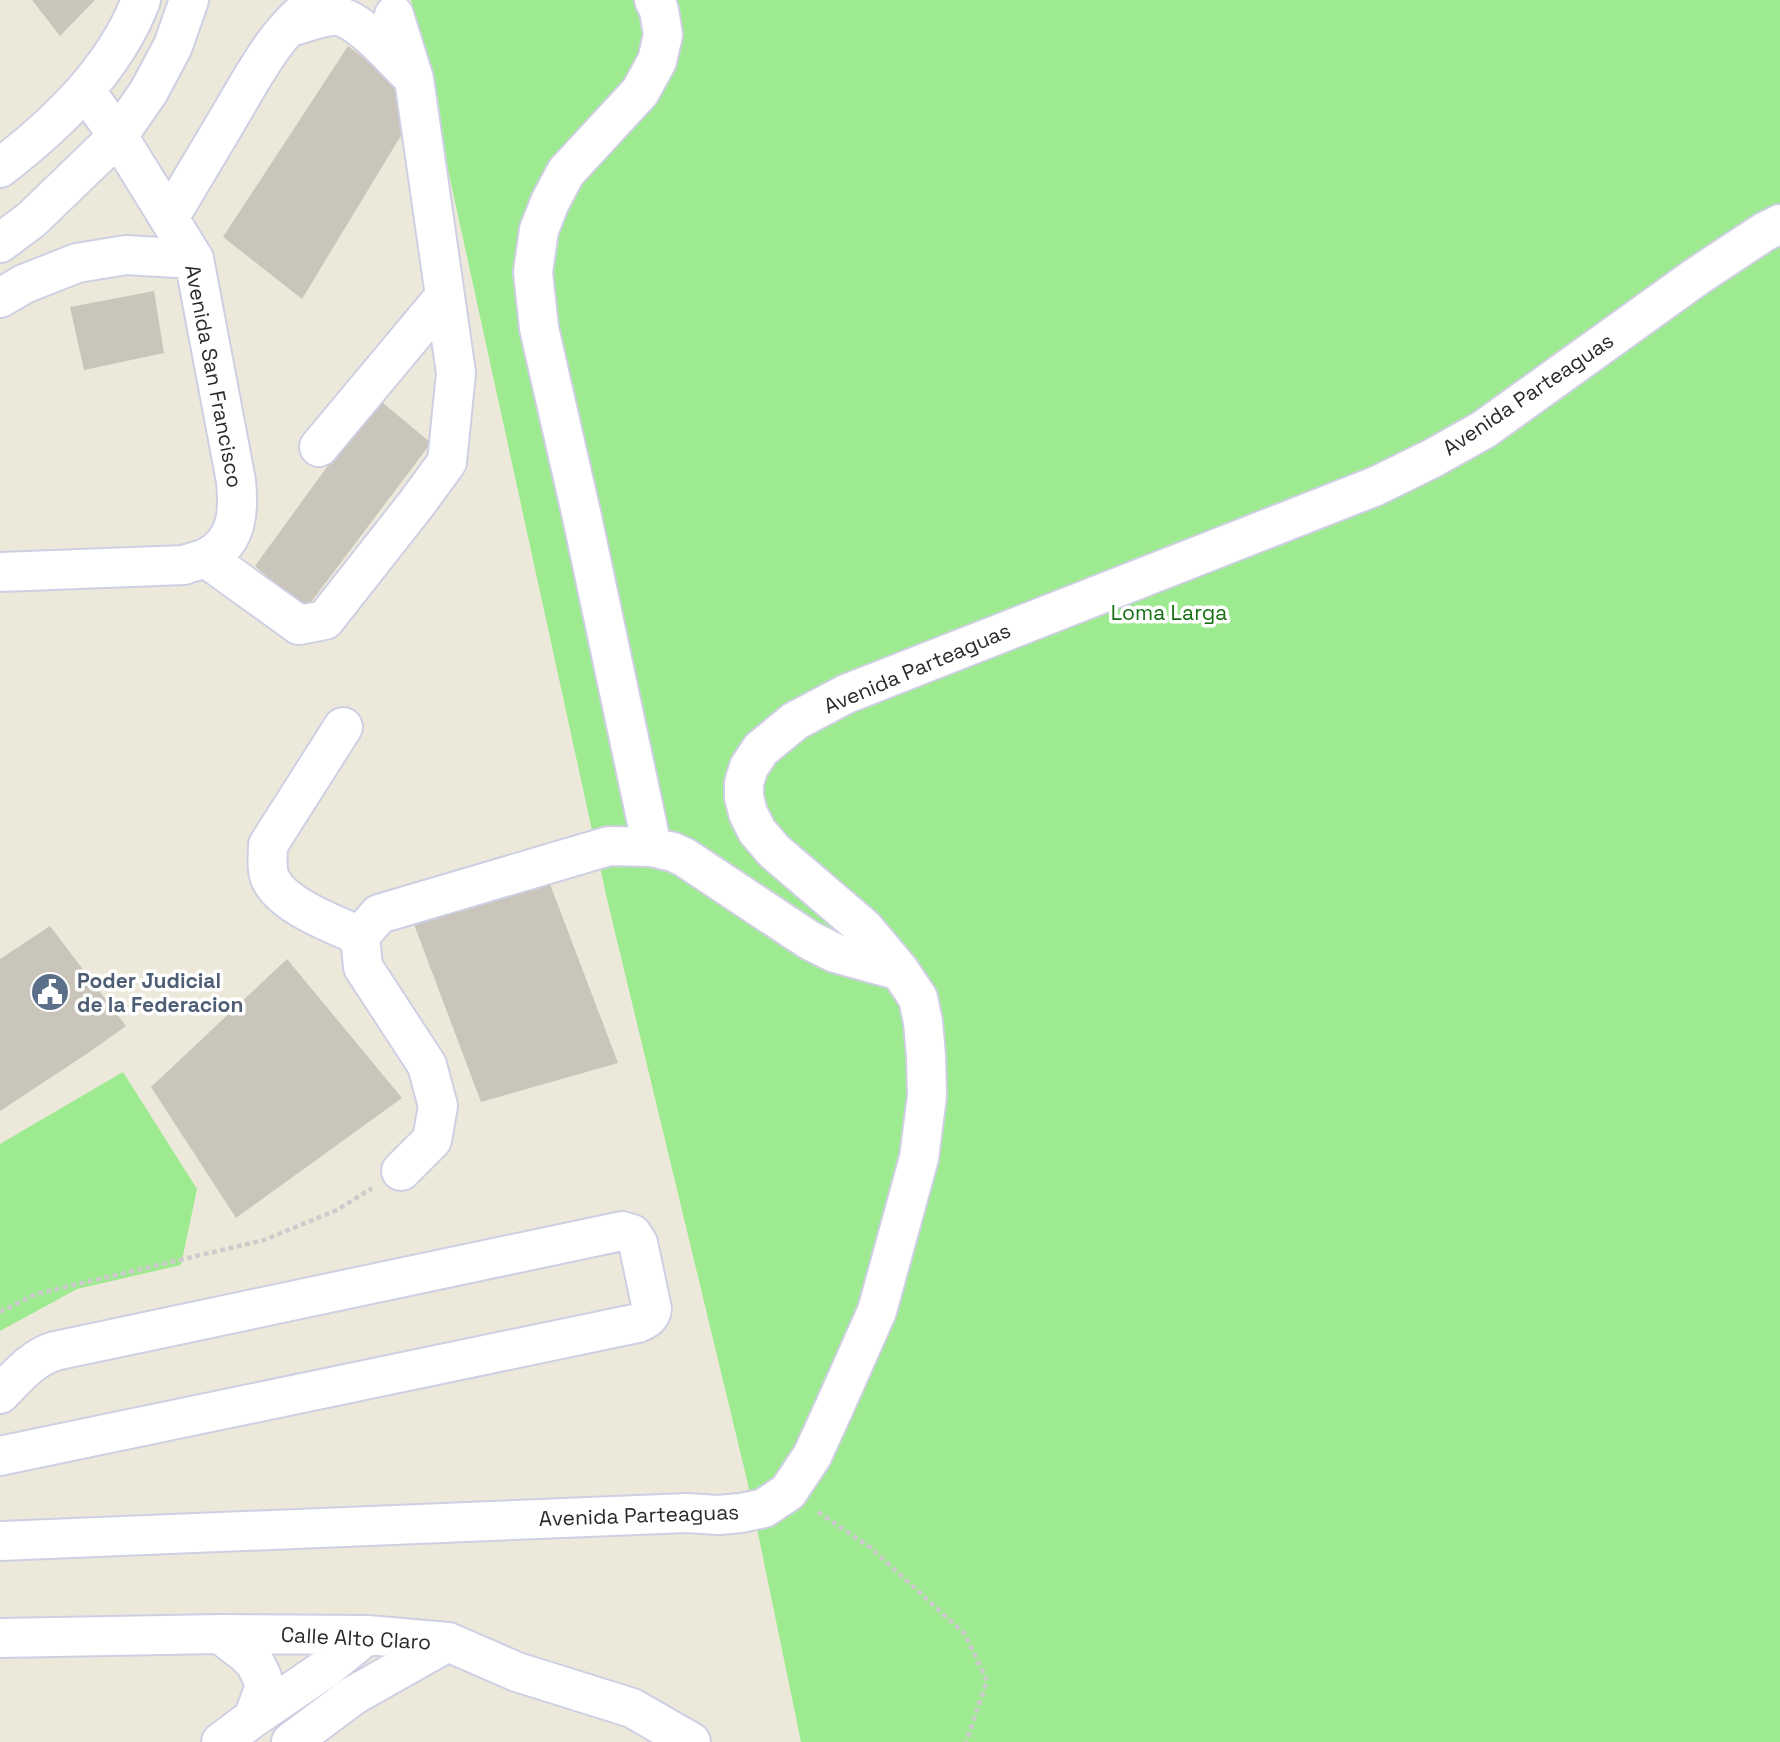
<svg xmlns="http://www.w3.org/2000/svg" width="1780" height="1742" font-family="'Space Grotesk',sans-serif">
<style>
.green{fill:#9eea90}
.building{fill:#c9c5ba}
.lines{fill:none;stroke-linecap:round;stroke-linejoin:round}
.minor-casing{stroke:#cfcfe4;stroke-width:42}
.path{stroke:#ccc;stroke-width:4.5;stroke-dasharray:5 3.5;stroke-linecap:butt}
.minor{stroke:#fff;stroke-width:38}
.labels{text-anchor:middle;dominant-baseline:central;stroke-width:7;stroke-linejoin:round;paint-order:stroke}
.street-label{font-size:21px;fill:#2a2a2a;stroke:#fff}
.park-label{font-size:21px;fill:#146e12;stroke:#fff}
.service-label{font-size:21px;font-weight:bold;fill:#4e5e75;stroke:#fff;text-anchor:start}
</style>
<rect width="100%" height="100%" fill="#ede9da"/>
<path class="green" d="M411,0H1780V1742H801L747,1480L607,899Z
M123,1072L197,1189L181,1265L77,1289L0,1331V1144Z"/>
<path class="building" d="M32,0H95L60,36Z
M348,46L402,87L411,119L302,299L223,237Z
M154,291L164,353L84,370L70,307Z
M377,398L431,443L305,610L255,566Z
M550,884L618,1063L481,1102L412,919Z
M50,926L126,1026L88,1053L0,1111V959Z
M287,959L402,1098L236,1218L151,1087Z"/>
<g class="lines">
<defs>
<path id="minor" d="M290,27C303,24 318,17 332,16C357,14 392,58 409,74
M0,168C57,124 115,69 141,0
M169,218C189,185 208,152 228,119C252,79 279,24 320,0
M0,243L31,220L118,136L149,91L173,46L189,0
M0,298L24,284L77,263L126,255L194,259
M319,447L445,296
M206,558L299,625L325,620L417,503L447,462L456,373L414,79L394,15
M0,572L184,565C191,562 199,561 206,558C238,542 239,512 236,481L194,259L118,136L85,90
M343,727L268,845C268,855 266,868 270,878C282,906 334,924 360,936
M652,847L582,517L539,328L533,272L539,230L550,202L566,172L640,92L657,61L663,35L659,10L654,0
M401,1171L432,1140L438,1106L427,1065L363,967L360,936L379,914L609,846L652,847L673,852L684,857L809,940L835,953L900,971
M0,1394C17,1377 32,1358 55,1351L622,1231L632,1234L638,1243L652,1309C651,1317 645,1320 638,1323L0,1456
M0,1541L687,1513L718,1515L741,1513L764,1508L788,1492L812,1456L834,1408L877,1311L919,1158L927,1096L926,1056L923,1022L918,998L900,971L864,928L774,851L757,831L748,813L744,797V783L749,767L761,749L795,721L846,694L1376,486L1431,459L1483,430L1696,277L1764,232L1780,224
M220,1634L245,1653L255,1663L262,1677L264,1689L253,1718L221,1742
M0,1638L220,1634L367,1635L448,1642L517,1672L632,1708L691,1742
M253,1718L325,1669L367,1635
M291,1742L354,1695L448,1642"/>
</defs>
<use href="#minor" class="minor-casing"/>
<path class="path" d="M0,1312L36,1294L264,1240L337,1210L372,1188
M818,1512L871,1548L965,1634L987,1681L966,1742"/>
<use href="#minor" class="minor"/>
</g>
<defs>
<symbol id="civic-disc" viewBox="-11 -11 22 22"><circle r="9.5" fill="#5c6f8a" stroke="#fff"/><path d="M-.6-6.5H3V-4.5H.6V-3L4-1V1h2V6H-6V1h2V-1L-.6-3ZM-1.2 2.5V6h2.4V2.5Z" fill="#fff"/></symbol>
</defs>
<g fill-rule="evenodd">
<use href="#civic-disc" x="28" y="970" width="44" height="44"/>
</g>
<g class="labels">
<g class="street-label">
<text transform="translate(214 376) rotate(79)">Avenida San Francisco</text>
<text transform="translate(1528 394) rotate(-34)">Avenida Parteaguas</text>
<text transform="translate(917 668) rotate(-23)">Avenida Parteaguas</text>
<text transform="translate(639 1515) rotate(-2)">Avenida Parteaguas</text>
<text transform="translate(356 1638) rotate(3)">Calle Alto Claro</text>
</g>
<g class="park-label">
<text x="1169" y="612">Loma Larga</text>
</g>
<g class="service-label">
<text x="77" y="980">Poder Judicial<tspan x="77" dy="24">de la Federacion</tspan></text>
</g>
</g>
</svg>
